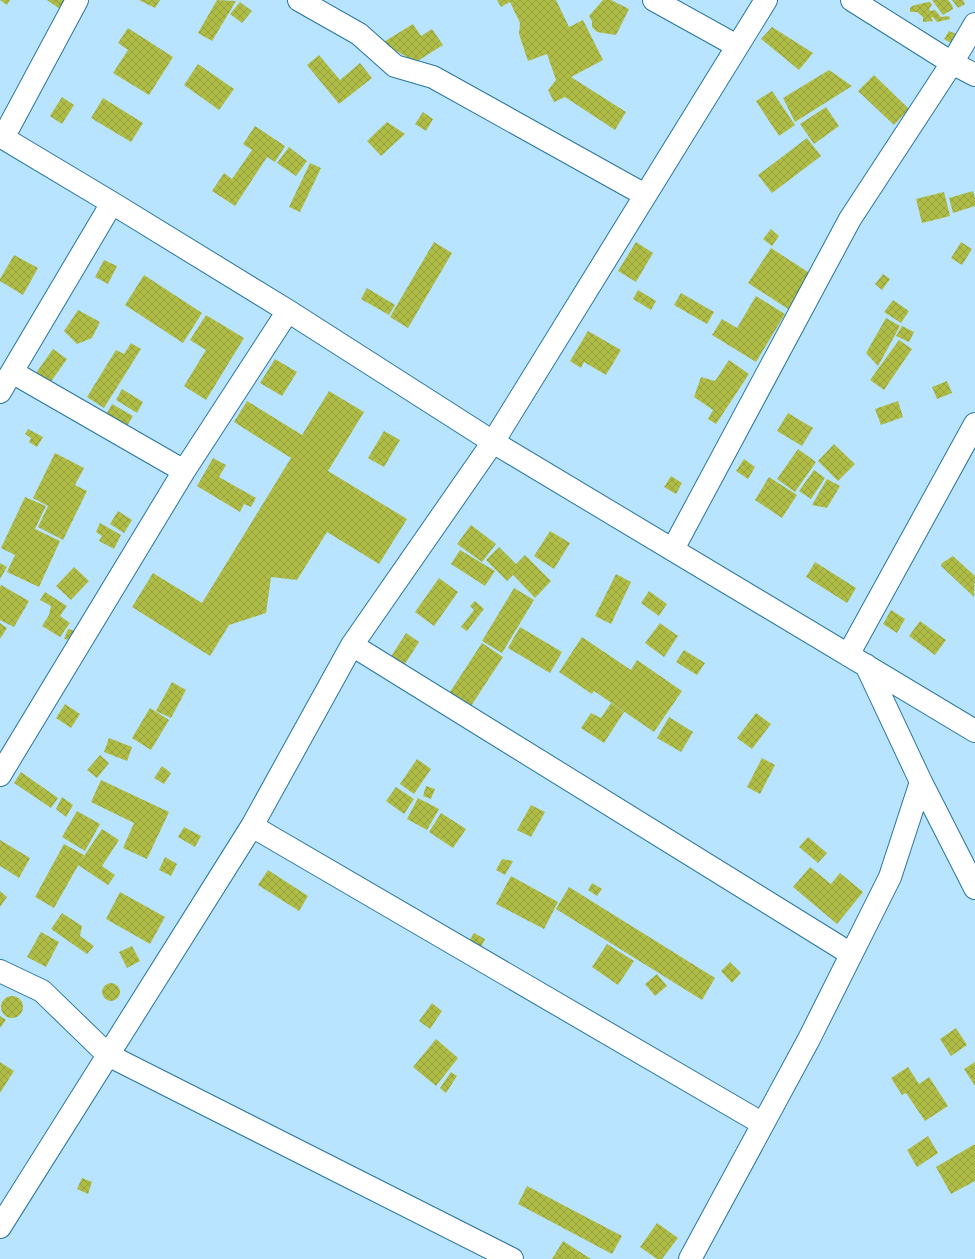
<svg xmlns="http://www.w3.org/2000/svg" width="975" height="1259" font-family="'IBM Plex Sans',sans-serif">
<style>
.building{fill:url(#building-cross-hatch)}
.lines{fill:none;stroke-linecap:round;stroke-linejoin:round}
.minor-casing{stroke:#27759d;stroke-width:24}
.minor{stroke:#fff;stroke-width:22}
</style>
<defs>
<pattern id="building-cross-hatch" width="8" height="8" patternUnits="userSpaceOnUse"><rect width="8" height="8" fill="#afbc46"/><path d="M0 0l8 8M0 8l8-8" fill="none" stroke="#95a13e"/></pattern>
</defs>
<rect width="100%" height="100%" fill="#b9e4ff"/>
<path class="building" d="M0,0H10L7,5Z
M47,0H66L60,9Z
M139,0H160L155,8Z
M217,0L236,1L212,41L198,33Z
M497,0H556L569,27L583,20L603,60L571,77L626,112L615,130L565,97L554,102L548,90L556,80L547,54L528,61L519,34L520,23L510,2L501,7Z
M603,0H611L629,9L616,35L597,32L592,27V21L589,16Z
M932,0H948L952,5L953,9L943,15Z
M952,0H963L965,4L958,8Z
M240,2L252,11L242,23L230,14Z
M928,2H930L932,5L929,9L930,11L935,10L941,17L949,16L950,19L937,22L933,17L931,18L933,21L923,22V17L917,12H910V8L912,6Z
M413,24L421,36L432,29L443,45L416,62L382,43Z
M772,27L813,53L799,70L761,39Z
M128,28L173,57L149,95L113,73L128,50L118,43Z
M949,31L956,34L951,43L944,39Z
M319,55L340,80L360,63L372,78L339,104L307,65Z
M198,64L234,89L219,110L184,85Z
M829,70L852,86L795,122L783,98Z
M874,75L909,109L894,125L858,91Z
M772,91L795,125L779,136L756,101Z
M62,97L74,105L62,124L50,116Z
M103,98L143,123L131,142L91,118Z
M826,107L839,126L814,144L800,124Z
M423,112L433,119L426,131L415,124Z
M387,122L405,134L381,156L367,141Z
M255,126L285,146L275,162L267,157L235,206L212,191L224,173L232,179L252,150L243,144Z
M807,138L821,156L772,193L758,175Z
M289,147L307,161L296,176L277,163Z
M310,163L321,168L300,212L289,207Z
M973,191L975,198V206L953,213L949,198Z
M944,192L950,216L922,223L916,199Z
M771,229L779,236L772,246L763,239Z
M434,242L452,253L408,328L390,317Z
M636,242L653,253L636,282L618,271Z
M961,242L972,249L962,265L951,258Z
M771,248L811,274L788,309L748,283Z
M14,255L38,268L23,295L0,281V279Z
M104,260L117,266L108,284L95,277Z
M883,274L890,279L882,290L875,284Z
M144,275L202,313L183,343L125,305Z
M367,288L395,305L389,315L361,299Z
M638,290L656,301L651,310L633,299Z
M681,293L714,312L707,324L674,305Z
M756,296L785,314L756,362L712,335L722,319L737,328Z
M893,300L909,311L901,323L884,312Z
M78,310L100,322L92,338L77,344L64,331Z
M206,315L244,338L206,400L184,386L206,350L190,340Z
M886,318L900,326L878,366L866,353Z
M902,326L914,332L909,342L896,336Z
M588,331L621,350L606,375L584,362L581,368L570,361Z
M899,340L912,349L884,390L870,380Z
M131,343L141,349L104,408L87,397L116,350L124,354Z
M53,349L67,359L50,383L36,373Z
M275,359L297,372L282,396L260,383Z
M729,360L749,374L716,424L708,419L713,410L694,397L701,377L715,381Z
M947,381L952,393L937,399L932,387Z
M122,389L143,402L137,413L116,400Z
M329,391L364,412L328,471L407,519L379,564L327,532L297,580L271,577L266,613L229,625L210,656L132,607L153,573L202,603L291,458L234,422L247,401L302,435Z
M898,401L903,417L881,425L875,409Z
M112,404L133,416L127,426L107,413Z
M788,413L813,428L802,446L777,431Z
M28,429L43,437L37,447L29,442L31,438L25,434Z
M384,431L400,440L384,467L368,458Z
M834,444L855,464L838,481L818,461Z
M798,449L816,462L795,492L777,479Z
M55,453L84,468L75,485L87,491L63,540L38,527L48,506L33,498Z
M213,458L226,465L219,477L256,498L251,507L244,504L240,512L197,486Z
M744,459L755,467L748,479L736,471Z
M814,470L825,478L811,499L799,491Z
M671,476L682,483L676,494L664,487Z
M769,477L797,495L782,518L755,500Z
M827,479L840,486L827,508L812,505Z
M25,497L46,506L35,529L60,541L39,587L7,572L15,555L1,548Z
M118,511L132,520L124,533L110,524Z
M100,523L121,535L114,549L99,541L102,536L96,532Z
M471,525L496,544L482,562L457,544Z
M550,531L570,543L554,569L534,556Z
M499,547L516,564L525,555L551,581L535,598L513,575L507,581L486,560Z
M460,550L495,571L485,586L451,564Z
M953,556L975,576L974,597L941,566L942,563Z
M815,562L856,588L847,603L806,577Z
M0,563L7,567L0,579Z
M74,567L89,581L71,600L56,586Z
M616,574L631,582L611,624L595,616Z
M439,578L458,592L434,626L415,612Z
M1,585L29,601L14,627L0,620V587Z
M514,588L534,600L502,653L482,641Z
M649,591L667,604L659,616L641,603Z
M45,592L67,606L60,616L70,623L60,637L42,626L49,615L51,606L40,600Z
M475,601L484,609L467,631L461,627L474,610L470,606Z
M891,610L905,619L897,633L883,624Z
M920,621L946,640L935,655L909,636Z
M0,623L7,628L0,639Z
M660,623L678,636L664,657L645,643Z
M520,627L562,652L550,673L508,648Z
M68,629L77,631L71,640L64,639Z
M406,633L419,642L403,667L390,658Z
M582,637L631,670L637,660L682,691L654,732L594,691L592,694L559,672Z
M482,643L503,657L469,709L448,695Z
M684,650L705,663L697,675L676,662Z
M172,682L186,690L171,718L156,711Z
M611,703L624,712L604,743L581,728L591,713L601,718Z
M65,704L80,714L71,728L56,718Z
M150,708L169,720L151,750L132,738Z
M756,713L771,724L752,749L737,738Z
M669,717L693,732L681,752L657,738Z
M109,738L132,747L127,761L104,752Z
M100,755L109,763L97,778L87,770Z
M762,758L775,765L760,794L747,787Z
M417,759L431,769L414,794L400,784Z
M162,766L171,773L164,784L154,778Z
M21,772L58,798L51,808L14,783Z
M101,780L169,812L147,859L123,848L134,823L91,802Z
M426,786L435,789L431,799L423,796Z
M396,787L414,799L404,814L386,801Z
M62,797L73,805L66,817L56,809Z
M418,798L439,809L427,830L407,819Z
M531,805L545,812L531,837L517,830Z
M77,811L100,824L85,851L62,837Z
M441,813L466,829L453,848L429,832Z
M184,827L201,836L195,847L178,837Z
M102,829L119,840L102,866L115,875L108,885L78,865Z
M808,837L827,853L818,863L799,847Z
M0,840L30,858L19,878L0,866Z
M64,844L84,855L54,908L35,897Z
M165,857L177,864L171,876L159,870Z
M502,859L513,861L505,875L496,870Z
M810,867L831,884L840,873L863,892L837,924L793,887Z
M268,870L308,896L299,911L258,885Z
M511,876L558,902L544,929L496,904Z
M592,883L602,889L597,896L588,890Z
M569,887L715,978L702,1000L556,909Z
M0,891L7,897L0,907Z
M120,892L165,917L150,944L106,919Z
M62,913L82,926L80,936L94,946L87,954L51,929Z
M41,932L59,942L46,967L27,957Z
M474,933L485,939L478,953L466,946Z
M607,944L634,961L618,985L592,967Z
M132,946L140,961L127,968L119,952Z
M730,962L741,973L732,983L721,971Z
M657,974L667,986L655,996L645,984Z
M102 992a9 9 0 1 1 18 0a9 9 0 1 1-18 0Z
M1 1007a11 11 0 1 1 22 0a11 11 0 1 1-22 0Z
M432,1003L442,1011L430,1029L419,1021Z
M0,1016L6,1020L0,1028Z
M956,1028L967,1045L951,1056L940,1039Z
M436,1039L458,1058L436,1086L413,1067Z
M0,1062L14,1071L0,1093Z
M975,1062V1086L964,1069Z
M908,1067L919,1084L929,1077L948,1106L925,1121L906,1093L902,1095L891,1078Z
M451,1072L457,1076L446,1093L440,1088Z
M928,1136L938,1153L917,1167L907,1150Z
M975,1144V1181L951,1194L936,1167Z
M82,1178L92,1182L88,1194L77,1189Z
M527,1186L622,1236L612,1254L518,1204Z
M657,1223L678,1238L662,1259H657L640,1247Z
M563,1241L591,1259H552Z"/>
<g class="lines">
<defs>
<path id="minor" d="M299,0L359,34L395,66L433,77L645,195
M654,0L737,46
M852,0L952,63L975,75
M0,136L112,203L288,311L493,442L975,731
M3,138L77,0
M12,372L184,471
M0,392L112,203
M673,549L850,219L952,63L975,24
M352,645L851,954
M848,655L975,424
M0,775L184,471L288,311
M921,782L975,888
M252,826L763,1124
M0,971L42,991L108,1055L512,1259
M0,1227L252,826L352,645L493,442L766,0
M690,1259L809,1039L890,877L921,782L866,665"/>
</defs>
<use href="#minor" class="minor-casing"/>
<use href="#minor" class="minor"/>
</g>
</svg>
